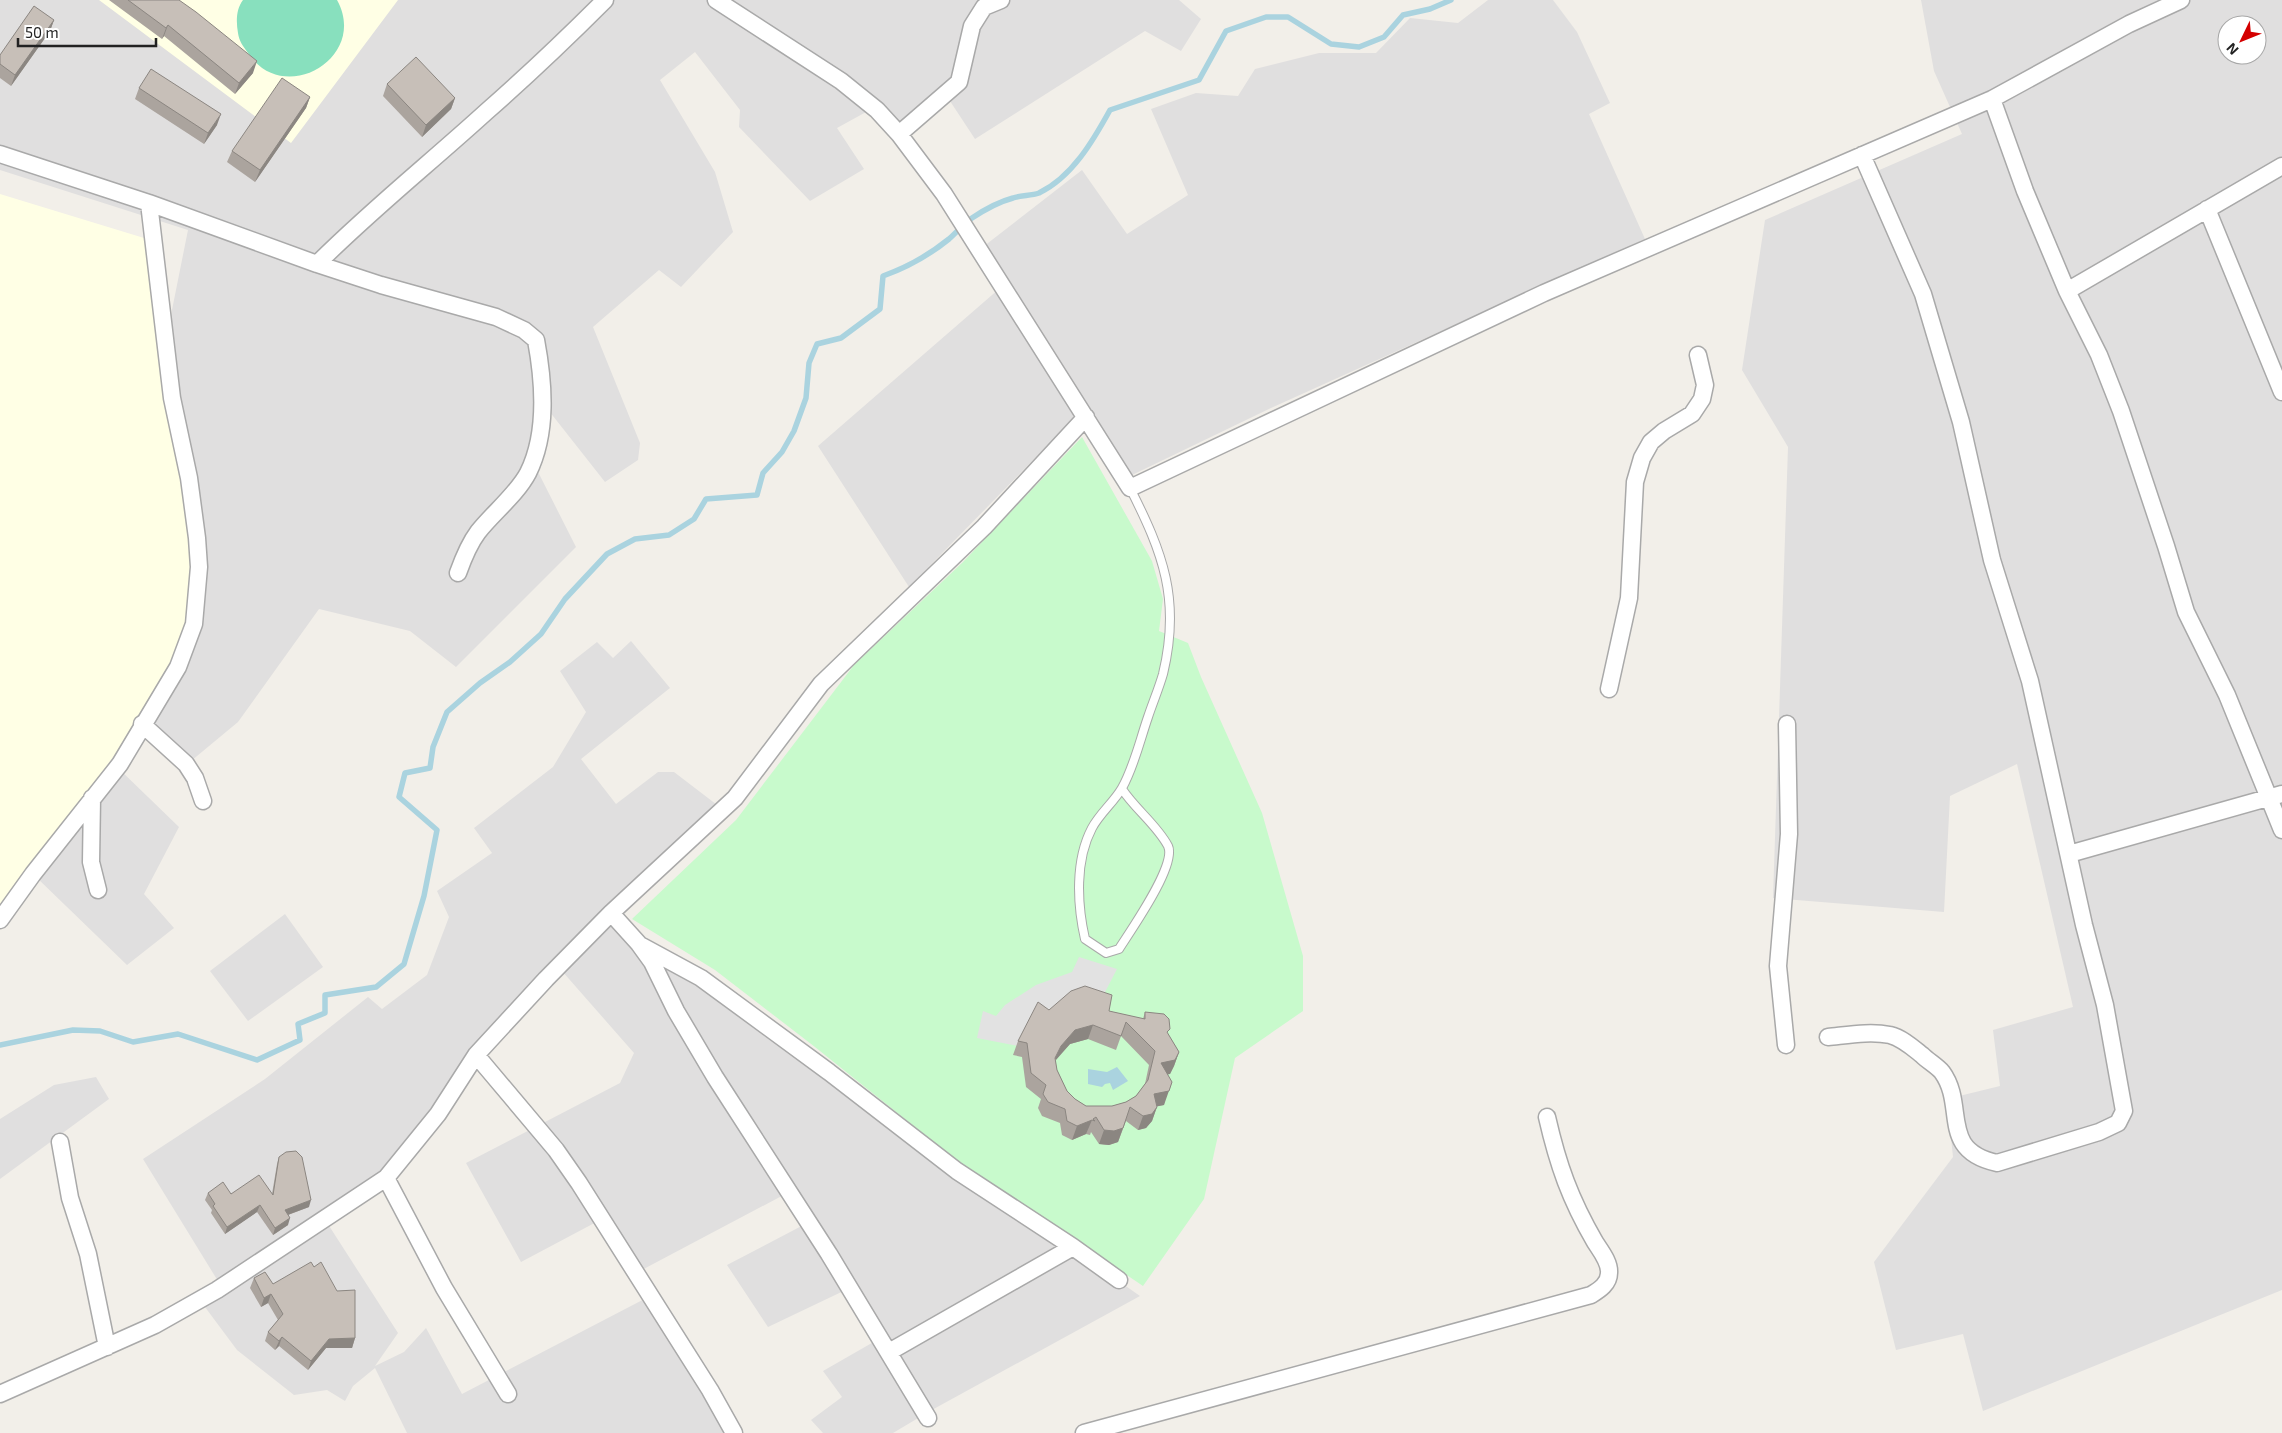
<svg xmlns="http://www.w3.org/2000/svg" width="2282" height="1433" font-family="'Exo 2',sans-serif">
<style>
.residential{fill:#e0dfdf;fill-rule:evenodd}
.education{fill:#ffffe5}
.park{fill:#c8facc}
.pitch{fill:#88e0be}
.parking{fill:#e2e2e2}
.water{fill:#aad3df}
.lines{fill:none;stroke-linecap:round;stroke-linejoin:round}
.stream{stroke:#aad3df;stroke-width:5.5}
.lane-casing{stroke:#a9a9a9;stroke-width:10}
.street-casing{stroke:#a9a9a9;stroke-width:19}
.lane{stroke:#fff;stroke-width:8}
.street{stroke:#fff;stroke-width:16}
.wall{fill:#aba49e;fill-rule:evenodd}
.shaded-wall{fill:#8b8681}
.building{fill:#c7bfb8;stroke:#8b8681;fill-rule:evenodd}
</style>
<rect width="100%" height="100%" fill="#f2efe9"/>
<path class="residential" d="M0,0H1179L1201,19L1181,51L1145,31L975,139L948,98L904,135L877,106L837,128L864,169L810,201L739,127L740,110L695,52L660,80L715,172L733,232L681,287L659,270L593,327L640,443L638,460L605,482L542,402L532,460L576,547L456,667L410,631L319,609L238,722L191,761L149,720L167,350L172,310L188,230L0,170Z
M1488,0H1553L1577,32L1610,103L1589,114L1645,239L1271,408L1132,475L1086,406L909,587L818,446L1007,282L979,250L1082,170L1127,234L1188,195L1151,109L1196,93L1238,96L1255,69L1319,53H1376L1410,18L1458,23Z
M1921,0H2282V1290L1983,1411L1963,1334L1896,1350L1874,1262L1953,1157L1947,1099L2000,1086L1993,1030L2073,1007L2017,764L1950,796L1944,912L1773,898L1788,447L1742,370L1765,220L1962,134L1934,71ZM2227,25H2257V55H2227Z
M631,641L670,688L581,759L616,804L658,772H674L725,811L616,915L628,928L932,1150L1140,1296L930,1411L893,1433H823L811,1420L842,1397L823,1371L884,1336L854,1286L768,1327L727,1265L813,1220L793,1190L638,1272L602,1219L521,1262L466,1163L620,1083L634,1053L562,971L482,1053L386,1174L324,1218L398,1333L375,1366L404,1352L426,1328L462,1394L654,1294L739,1433H407L375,1368L353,1386L345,1401L327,1390L294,1395L237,1350L199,1299L221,1286L143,1159L265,1079L368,997L382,1009L427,975L449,917L437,891L492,853L474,828L553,767L586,712L560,671L597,642L613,658Z
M117,767L179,827L144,894L174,928L127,965L36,877Z
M285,914L323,967L248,1021L210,971Z
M96,1077L109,1099L0,1179V1119L54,1085Z"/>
<path class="education" d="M99,0H398L291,143Z
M0,194L144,238L194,537L185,656L131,733L0,909Z"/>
<path class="park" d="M1082,437L1152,561L1163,599L1159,631L1188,643L1201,677L1262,813L1303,956V1011L1235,1058L1204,1199L1143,1286L951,1156L815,1047L715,970L632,919L736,820L854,665L963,562Z"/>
<path class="pitch" d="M243,0H337C369,57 284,108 248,53C243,46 239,41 238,33C236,22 236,9 243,0Z"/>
<path class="parking" d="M1079,957L1117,969L1104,994L1018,1046L977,1038L983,1011L996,1016L1005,1005L1036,985L1072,972Z"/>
<path class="water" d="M1117,1067L1128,1081L1113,1090L1110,1083L1105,1084L1102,1087L1088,1084V1069L1107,1072Z"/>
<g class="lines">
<path class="stream" d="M0,1045L73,1030L100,1031L133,1042L178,1034L257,1060L300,1040L298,1024L325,1013V995L376,987L404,964L424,896L437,830L399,797L405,773L430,768L433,747L447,712L480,683L510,662L541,634L565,599L607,554L635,539L669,535L694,519L706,499L757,495L763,473L782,452L794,431L806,398L809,363L817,344L841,338L880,309L883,276C908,267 928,256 949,239C957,232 963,224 972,218C984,210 998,202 1013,198C1021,195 1031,196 1039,193C1072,177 1093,141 1110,110L1199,80L1226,31L1266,17H1288L1331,44L1359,47L1384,37L1403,15L1430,9L1451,0"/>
<defs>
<path id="lane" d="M1122,789C1135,809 1157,825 1168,846C1177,865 1131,930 1119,949L1106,953L1085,939C1077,904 1075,860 1092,828C1100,813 1114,802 1122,788C1134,767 1140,740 1148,717C1153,702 1159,688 1163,674C1181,600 1163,553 1130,488"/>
<path id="street" d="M716,0L841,81L877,110L899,134L944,194L1130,488L1544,293L1992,99L2129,24L2181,0
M1992,99L2025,191L2067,291L2099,355L2121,411L2166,546L2186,612L2227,695L2282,830
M899,134L959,82L972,26L984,7L1001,0
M0,154L149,203L317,264L381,285L496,317L524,330L536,340C544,383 548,433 528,473C517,494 493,513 478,532C469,544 463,559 458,573
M2207,209L2282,392
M317,264C371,210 430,163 486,112C527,76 566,39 605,0
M2067,291L2282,166
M1609,689L1629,598L1635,482L1642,458L1651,442L1664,431L1692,414L1702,399L1705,385L1698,355
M142,724L186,764L195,778L203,801
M92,798L91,862L98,890
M2069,854L2282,794
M611,913L639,944L652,962L676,1011L715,1077L829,1254L928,1418
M0,920L33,874L120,764L178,667L194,624L199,567L197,538L189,478L172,398L149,203
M642,946L701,978L829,1072L957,1171L1073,1247L1119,1280
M1828,1037C1848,1035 1870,1031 1890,1035C1902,1038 1912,1047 1922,1055C1928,1061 1937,1066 1942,1072C1967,1106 1938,1150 1997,1163L2099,1132L2118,1123L2124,1111L2105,1005L2084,925L2030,681L1992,560L1961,422L1923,294L1862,155
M1786,1045L1778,966L1789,834L1787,724
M476,1055L556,1150L579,1183L710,1390L734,1433
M60,1142L70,1198L88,1254L107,1347
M386,1178L444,1288L508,1394
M889,1352L1073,1247
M0,1394L155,1325L217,1290L386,1178L438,1114L476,1055L546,979L611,913L735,798L821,684L984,527L1086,417
M1084,1433L1591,1295C1599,1290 1609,1284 1609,1273C1610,1262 1600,1250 1595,1242C1570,1199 1558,1165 1547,1117"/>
</defs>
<use href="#lane" class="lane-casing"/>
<use href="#street" class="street-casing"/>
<use href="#lane" class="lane"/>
<use href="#street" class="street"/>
</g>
<path class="wall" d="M109,0H179L253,73L235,94L164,36L162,39Z
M54,20L50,31L11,86L0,78V55Z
M387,84L455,98L451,109L422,137L383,96Z
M139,88L217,125L204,144L135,99Z
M310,97L306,108L255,182L227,162L232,151Z
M1049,1010L1109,1011L1143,1019L1145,1012L1168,1034L1179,1052L1174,1066L1170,1074H1168L1164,1105L1157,1106L1152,1121L1146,1128L1138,1130L1126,1121L1118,1142L1109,1145L1099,1144L1091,1132L1090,1135L1086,1134L1072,1140L1062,1135L1060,1123L1042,1116L1038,1108L1041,1099L1026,1087L1022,1057L1013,1055L1018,1041ZM1121,1036L1149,1065L1145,1084L1136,1096L1126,1102L1112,1106H1086L1075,1099L1067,1091L1057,1070L1055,1060L1070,1044L1088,1039L1116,1050Z
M279,1157L309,1207L288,1215V1225L273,1235L257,1212L225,1234L211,1213L212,1210L205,1200L208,1193L272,1194L277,1164Z
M254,1278L273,1284L355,1338L352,1348H326L308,1370L279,1346L275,1350L265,1341L268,1332L278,1320L268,1303L261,1307L250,1288Z"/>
<path class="shaded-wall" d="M54,20L50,31L11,86L15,75Z
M168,25L164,36L162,39L166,28Z
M257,61L253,73L235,94L239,83Z
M310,97L306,108L255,182L260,170Z
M455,98L451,109L422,137L426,125Z
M221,114L217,125L204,144L208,133Z
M1093,1025L1088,1039L1070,1044L1056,1060L1055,1058L1061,1046L1075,1030Z
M1179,1052L1174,1066L1170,1074L1156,1077L1161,1063Z
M1172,1082L1164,1105L1149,1108L1154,1094Z
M1157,1107L1152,1121L1146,1128L1138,1130L1143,1116Z
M1092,1120L1086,1134L1072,1140L1077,1126Z
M1123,1128L1118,1142L1109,1145L1099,1144L1104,1130Z
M311,1200L309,1207L282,1217L285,1210Z
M260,1205L257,1212L225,1234L227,1227Z
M290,1218L288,1225L273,1235L275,1228Z
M271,1294L268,1303L261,1307L264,1298Z
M282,1337L279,1346L275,1350L279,1341Z
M355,1338L352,1348H326L308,1370L311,1361L329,1339Z"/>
<path class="building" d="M128,0H179L196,12L257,61L239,83L168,25L166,28Z
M34,6L54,20L15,75L0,64V55Z
M416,57L455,98L426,125L387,84Z
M151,69L221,114L208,133L139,88Z
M282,78L310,97L260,170L232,151Z
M1085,986L1112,995L1109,1011L1145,1019V1012L1164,1014L1169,1019L1170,1029L1167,1032L1179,1052L1175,1060L1161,1063L1172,1082L1169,1091L1154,1094L1157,1107L1152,1114L1143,1116L1130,1107L1123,1128L1114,1131L1104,1130L1096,1117L1093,1119L1095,1121L1092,1120L1077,1126L1067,1121L1065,1109L1048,1102L1043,1094L1046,1085L1031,1073L1027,1043L1018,1041L1038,1002L1049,1010L1071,991ZM1126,1022L1155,1051L1148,1080L1136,1096L1126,1102L1112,1106H1086L1075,1099L1067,1091L1057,1070L1055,1058L1061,1046L1075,1030L1093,1025L1121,1036Z
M296,1151L302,1157L311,1200L285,1210L290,1218L275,1228L260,1205L227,1227L213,1206L215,1204L208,1193L223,1182L231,1194L259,1175L273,1195L279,1157L286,1152Z
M311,1262L314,1267L321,1262L337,1291L355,1290V1338L329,1339L311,1361L282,1337L279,1341L268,1332L283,1314L271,1294L264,1298L254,1278L265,1272L273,1284Z"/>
<g transform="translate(2242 40) rotate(227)"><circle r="24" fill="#ffffff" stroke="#a7a7a7"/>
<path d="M0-4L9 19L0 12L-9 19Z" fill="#d40000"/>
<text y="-8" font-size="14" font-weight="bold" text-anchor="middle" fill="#222222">N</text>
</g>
<path d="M18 38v8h138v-8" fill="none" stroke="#222222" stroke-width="2.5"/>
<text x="25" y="38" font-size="15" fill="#222222" stroke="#ffffff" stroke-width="4" paint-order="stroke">50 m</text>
</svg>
